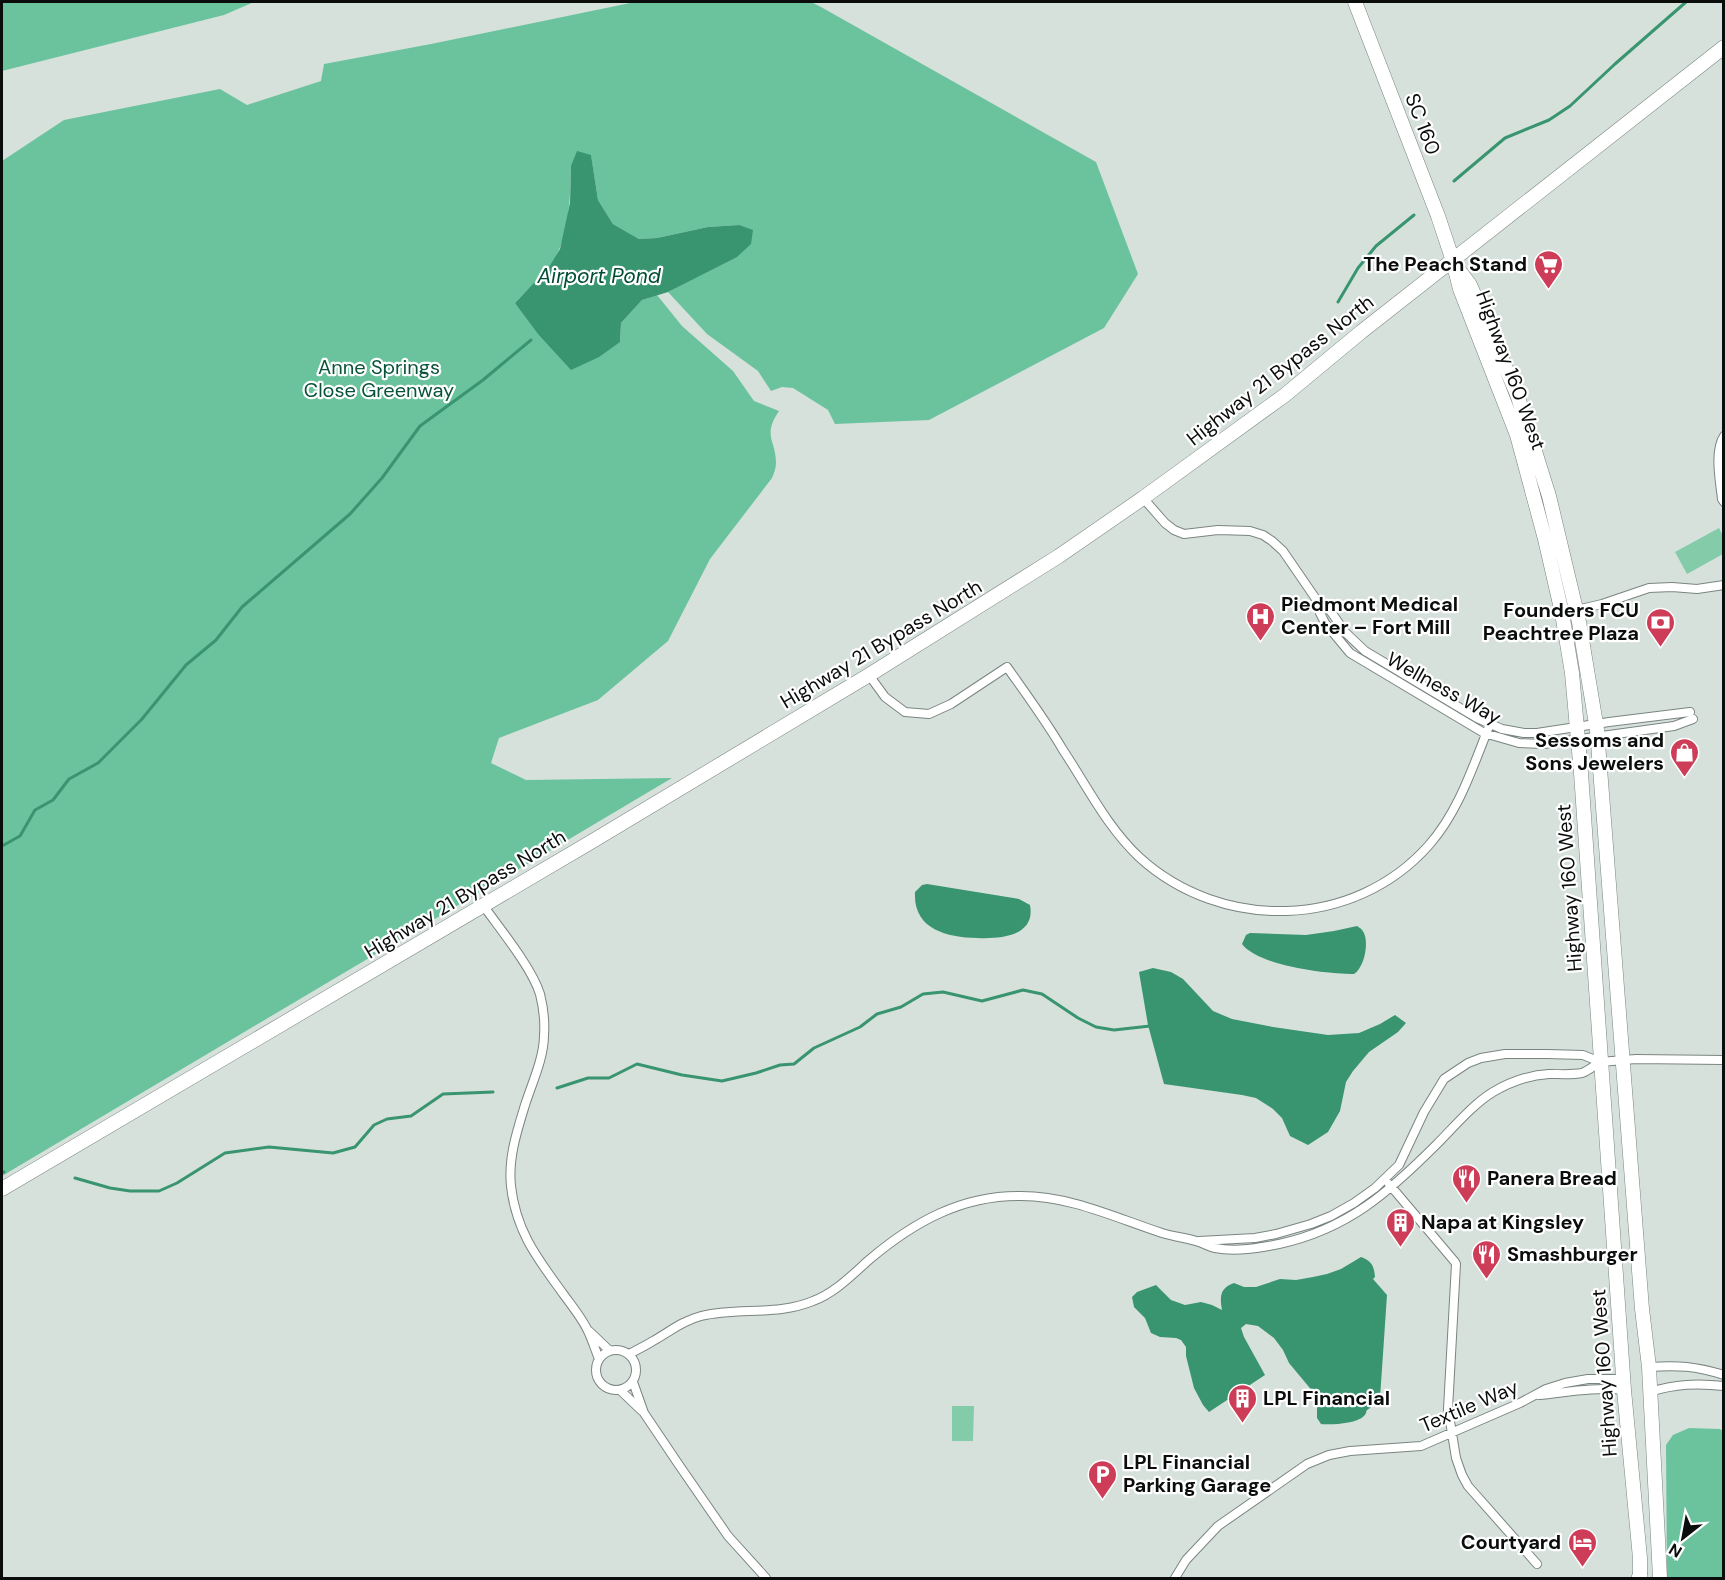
<svg xmlns="http://www.w3.org/2000/svg" width="1725" height="1580" font-family="'DM Sans',sans-serif">
<style>
.green{fill:#84cbaa}
.forest{fill:#6bc39d}
.water{fill:#399470}
.lines{fill:none;stroke-linecap:round;stroke-linejoin:round}
.stream{stroke:#399470;stroke-width:3}
.street-casing{stroke:#7b8580;stroke-width:10}
.primary-casing{stroke:#7b8580;stroke-width:15}
.highway-casing{stroke:#7b8580;stroke-width:16}
.street{stroke:#fff;stroke-width:8}
.primary{stroke:#fff;stroke-width:14}
.highway{stroke:#fff;stroke-width:15}
.labels{text-anchor:middle;dominant-baseline:central;stroke-width:4.5;stroke-linejoin:round;paint-order:stroke}
.street-label{font-size:20px;fill:#0a0d0b;stroke:#fff}
.poi-label{font-size:20px;font-weight:bold;fill:#0a0d0b;stroke:#fff;text-anchor:start}
.park-label{font-size:20px;fill:#09533a;stroke:#fff}
.water-label{font-size:21px;font-style:italic;fill:#004c34;stroke:#fff}
</style>
<rect width="100%" height="100%" fill="#d6e1dc"/>
<path class="green" d="M1719,528L1723,536V554L1687,574L1675,552Z
M952,1406H974L973,1441H952Z"/>
<path class="forest" d="M2,2H254L224,15L2,71Z
M635,2H811L821,7L1096,162L1138,274L1104,328L929,420L835,424L828,410L793,388L782,387L771,391L758,371L707,334L668,292L694,278L739,225L708,227L657,238L639,239L613,224L598,200L591,156L571,166C570,199 570,238 550,266C540,280 526,290 515,303L620,342L621,323L642,300L657,295L682,326L733,371L754,401L779,411C762,436 776,440 776,463C776,468 774,473 772,478L710,559L668,641L598,700L499,738L491,763L526,780L672,778L2,1176V161L64,120L220,89L247,105L321,81L324,64L431,44Z
M1689,1428L1720,1429L1723,1431V1578H1667L1666,1445L1673,1435Z"/>
<path class="water" d="M577,151L591,155L598,200L613,224L639,239L657,238L708,227L739,225L753,230L751,244L737,257L668,292L642,300L621,323L620,342L599,357L571,370L538,334L515,303L549,267L560,249L570,203L571,166Z
M927,884L1019,899L1030,905C1036,937 999,939 977,938C946,937 913,929 915,892L922,885Z
M1357,926C1360,928 1362,929 1364,933C1369,944 1364,968 1354,974C1326,974 1259,966 1242,944L1246,935L1250,933L1306,935L1334,931Z
M1153,968L1171,972L1183,979L1213,1011L1232,1019L1273,1027L1328,1035L1359,1033L1380,1024L1395,1015L1406,1023L1398,1032L1369,1052L1353,1071L1346,1082L1340,1111L1328,1132L1308,1145L1290,1136L1282,1118L1273,1109L1256,1098L1242,1095L1164,1084L1148,1025L1139,972Z
M1361,1257C1372,1261 1374,1266 1375,1277L1373,1279L1387,1295L1380,1398C1377,1403 1374,1404 1370,1408C1363,1413 1369,1410 1364,1416C1356,1424 1331,1425 1321,1424L1317,1418V1406L1314,1393L1289,1363L1283,1350L1274,1338L1258,1326L1246,1324L1241,1328L1244,1337L1265,1375L1209,1412L1203,1405L1194,1388L1186,1356V1347L1181,1340L1176,1338L1160,1337L1151,1333L1145,1318L1134,1307L1132,1297L1137,1292L1156,1285L1171,1300L1185,1305L1201,1302L1212,1305L1222,1310C1220,1298 1219,1288 1234,1283L1244,1287H1256L1280,1279L1296,1280L1313,1277L1327,1274L1341,1269Z"/>
<g class="lines">
<path class="stream" d="M1454,181L1505,138L1549,120L1570,106L1615,64L1686,2
M1338,302L1358,268L1376,246L1414,215
M2,846L20,836L35,810L53,800L69,779L98,763L142,719L186,665L216,640L242,607L350,514L382,478L420,426L483,380L531,340
M557,1088L588,1078H609L637,1064L682,1075L722,1081L756,1073L780,1065L794,1064L814,1048L860,1027L877,1014L901,1007L923,994L943,992L982,1001L1023,990L1042,994L1078,1018L1096,1027L1114,1030L1150,1026
M2,1172H4
M75,1178L110,1188L130,1191H159L177,1183L225,1153L269,1147L333,1153L355,1147L374,1125L387,1119L411,1116L443,1094L493,1092"/>
<defs>
<path id="street" d="M1724,436C1714,451 1720,481 1722,499L1724,502
M1143,498L1165,523L1174,530L1184,534L1218,530L1250,531L1263,535L1272,541L1283,551L1318,602L1320,613L1325,623L1350,653L1484,733L1519,743L1544,744L1674,726L1693,719
M1318,602L1327,606L1345,632L1365,651L1477,718L1502,729L1524,733H1537L1609,722L1690,712
M1572,611L1602,604L1649,588L1672,587L1697,589L1724,585
M869,675L885,697L905,712L929,714L951,704L1007,667C1026,694 1046,721 1063,750C1087,786 1107,827 1139,857C1221,932 1354,930 1429,845C1459,811 1473,766 1490,724
M483,905C500,929 532,968 540,994C543,1006 545,1022 544,1035C544,1058 532,1083 525,1105C517,1131 508,1158 511,1186C516,1232 538,1259 564,1295C572,1306 581,1317 587,1329C592,1339 595,1349 599,1359
M1389,1184L1455,1262L1456,1264L1448,1409L1456,1458L1462,1475L1468,1486L1537,1564
M1199,1241L1255,1238L1276,1234L1311,1224L1331,1216L1354,1203L1375,1188L1399,1165L1424,1112L1444,1079L1468,1063L1481,1058L1505,1054H1547L1583,1055L1600,1062L1636,1059L1724,1060
M589,1331L610,1351
M596 1370a20 20 0 1 1 40 0a20 20 0 1 1-40 0Z
M629,1354C637,1350 645,1346 653,1341C669,1332 682,1321 701,1316C738,1307 777,1316 813,1301C835,1293 853,1274 870,1259C914,1222 962,1195 1021,1196C1071,1196 1116,1218 1162,1233C1175,1237 1188,1238 1199,1242C1205,1244 1209,1247 1215,1248C1236,1252 1259,1248 1279,1244C1348,1229 1389,1192 1437,1144C1454,1127 1472,1105 1493,1092C1510,1082 1530,1075 1549,1074C1560,1074 1572,1075 1582,1073C1588,1071 1595,1065 1600,1062
M1649,1367C1678,1365 1695,1366 1724,1375
M633,1382L644,1413L679,1465L728,1536L766,1578
M620,1390L642,1411
M1650,1392C1675,1384 1697,1383 1724,1386
M1539,1395C1569,1392 1593,1387 1624,1390
M1175,1578L1186,1560L1218,1526L1307,1464L1329,1455L1350,1451L1421,1446L1520,1403L1546,1389L1565,1383L1588,1379H1623"/>
<path id="primary" d="M1355,2L1438,216L1453,261L1460,289L1517,435L1545,539L1562,613L1572,673L1581,773L1624,1390L1640,1558V1578
M1458,269L1470,285L1517,394L1549,496L1579,622L1597,730L1642,1309L1649,1367L1660,1578
M2,1189L591,842L869,675L1059,556L1143,498L1285,395L1361,332L1724,47"/>
<path id="highway" d="M1639,1578L1640,1576"/>
</defs>
<use href="#street" class="street-casing"/>
<use href="#primary" class="primary-casing"/>
<use href="#highway" class="highway-casing"/>
<use href="#street" class="street"/>
<use href="#primary" class="primary"/>
<use href="#highway" class="highway"/>
</g>
<defs>
<symbol id="supermarket-pin" viewBox="-11 -11 22 30"><path d="M0 17L-7.5 6A9.5 9.5 0 1 1 7.5 6Z" fill="#cd3d58" stroke="#fff"/><path d="M-6-5.5h2.5l.6 2H6L4.5 2H-2.5L-4.4-4H-6ZM-1.5 3.2a1.3 1.3 0 1 0 .1 0ZM3 3.2a1.3 1.3 0 1 0 .1 0Z" fill="#fff"/></symbol>
<symbol id="hospital-pin" viewBox="-11 -11 22 30"><path d="M0 17L-7.5 6A9.5 9.5 0 1 1 7.5 6Z" fill="#cd3d58" stroke="#fff"/><path d="M-5-5h3v3.5h4V-5h3V5h-3V1.5h-4V5h-3Z" fill="#fff"/></symbol>
<symbol id="bank-pin" viewBox="-11 -11 22 30"><path d="M0 17L-7.5 6A9.5 9.5 0 1 1 7.5 6Z" fill="#cd3d58" stroke="#fff"/><path d="M-6-4H6V4H-6ZM0-2.3a2.3 2.3 0 1 0 0 4.6a2.3 2.3 0 1 0 0-4.6Z" fill="#fff"/></symbol>
<symbol id="shop-pin" viewBox="-11 -11 22 30"><path d="M0 17L-7.5 6A9.5 9.5 0 1 1 7.5 6Z" fill="#cd3d58" stroke="#fff"/><path d="M-5-2.5h2.3a2.7 3.5 0 0 1 5.4 0H5L5.5 6h-11ZM-1.5-2.5h3a1.5 2.3 0 0 0-3 0Z" fill="#fff"/></symbol>
<symbol id="restaurant-pin" viewBox="-11 -11 22 30"><path d="M0 17L-7.5 6A9.5 9.5 0 1 1 7.5 6Z" fill="#cd3d58" stroke="#fff"/><path d="M-5-6h1v4h1v-4h1v4h1v-4h1v5L-1.5 .5V6h-2V.5L-5-1ZM5-6V6H3V1.5H1.5Q1.5-4 5-6Z" fill="#fff"/></symbol>
<symbol id="building-pin" viewBox="-11 -11 22 30"><path d="M0 17L-7.5 6A9.5 9.5 0 1 1 7.5 6Z" fill="#cd3d58" stroke="#fff"/><path d="M-4-6H4V6H1V3H-1V6H-4ZM-2.5-4.3h1.7v1.8h-1.7ZM.8-4.3h1.7v1.8H.8ZM-2.5-1h1.7V.8h-1.7ZM.8-1h1.7V.8H.8Z" fill="#fff"/></symbol>
<symbol id="parking-pin" viewBox="-11 -11 22 30"><path d="M0 17L-7.5 6A9.5 9.5 0 1 1 7.5 6Z" fill="#cd3d58" stroke="#fff"/><path d="M-3.5-5.5H1a3.5 3.5 0 0 1 0 7H-1V5.5H-3.5ZM-1-3.4V-.6H.8a1.4 1.4 0 0 0 0-2.8Z" fill="#fff"/></symbol>
<symbol id="hotel-pin" viewBox="-11 -11 22 30"><path d="M0 17L-7.5 6A9.5 9.5 0 1 1 7.5 6Z" fill="#cd3d58" stroke="#fff"/><path d="M-6-4.5h1.5V1H6V5H4.5V3h-9V5H-6ZM-4 0a1.8 1.8 0 1 1 3.6 0ZM.5 0V-2.5h3Q6-2.5 6 0Z" fill="#fff"/></symbol>
</defs>
<g fill-rule="evenodd">
<use href="#supermarket-pin" x="1532" y="248" width="33" height="45"/>
<use href="#hospital-pin" x="1244" y="600" width="33" height="45"/>
<use href="#bank-pin" x="1644" y="606" width="33" height="45"/>
<use href="#shop-pin" x="1668" y="736" width="33" height="45"/>
<use href="#restaurant-pin" x="1450" y="1162" width="33" height="45"/>
<use href="#building-pin" x="1384" y="1206" width="33" height="45"/>
<use href="#restaurant-pin" x="1470" y="1238" width="33" height="45"/>
<use href="#building-pin" x="1226" y="1382" width="33" height="45"/>
<use href="#parking-pin" x="1086" y="1458" width="33" height="45"/>
<use href="#hotel-pin" x="1566" y="1526" width="33" height="45"/>
</g>
<g class="labels">
<g class="street-label">
<text transform="translate(1423 124) rotate(69)">SC 160</text>
<text transform="translate(1280 370) rotate(-38)">Highway 21 Bypass North</text>
<text transform="translate(1511 370) rotate(70)">Highway 160 West</text>
<text transform="translate(881 644) rotate(-31)">Highway 21 Bypass North</text>
<text transform="translate(1444 688) rotate(29)">Wellness Way</text>
<text transform="translate(1569 888) rotate(-94)">Highway 160 West</text>
<text transform="translate(465 894) rotate(-31)">Highway 21 Bypass North</text>
<text transform="translate(1604 1373) rotate(-94)">Highway 160 West</text>
<text transform="translate(1469 1406) rotate(-23)">Textile Way</text>
</g>
<g class="poi-label">
<text x="1527" y="264" text-anchor="end">The Peach Stand</text>
<text x="1281" y="604">Piedmont Medical<tspan x="1281" dy="23">Center – Fort Mill</tspan></text>
<text x="1639" y="610" text-anchor="end">Founders FCU<tspan x="1639" dy="23">Peachtree Plaza</tspan></text>
<text x="1664" y="740" text-anchor="end">Sessoms and<tspan x="1664" dy="23">Sons Jewelers</tspan></text>
<text x="1487" y="1178">Panera Bread</text>
<text x="1421" y="1222">Napa at Kingsley</text>
<text x="1507" y="1254">Smashburger</text>
<text x="1263" y="1398">LPL Financial</text>
<text x="1123" y="1462">LPL Financial<tspan x="1123" dy="23">Parking Garage</tspan></text>
<text x="1561" y="1542" text-anchor="end">Courtyard</text>
</g>
<g class="park-label">
<text x="379" y="367">Anne Springs<tspan x="379" dy="23">Close Greenway</tspan></text>
</g>
<g class="water-label">
<text x="599" y="276">Airport Pond</text>
</g>
</g>
<rect width="1725" height="1580" fill="none" stroke="#0a0d0b" stroke-width="6"/>
<g transform="translate(1683 1538) rotate(211)" stroke="#ffffff" stroke-width="4.5" paint-order="stroke">
<path d="M0-4.5L10 22L0 15L-10 22Z" fill="#0a0d0b"/>
<text y="-9" font-size="16" font-weight="bold" text-anchor="middle" fill="#0a0d0b">N</text>
</g>
</svg>
